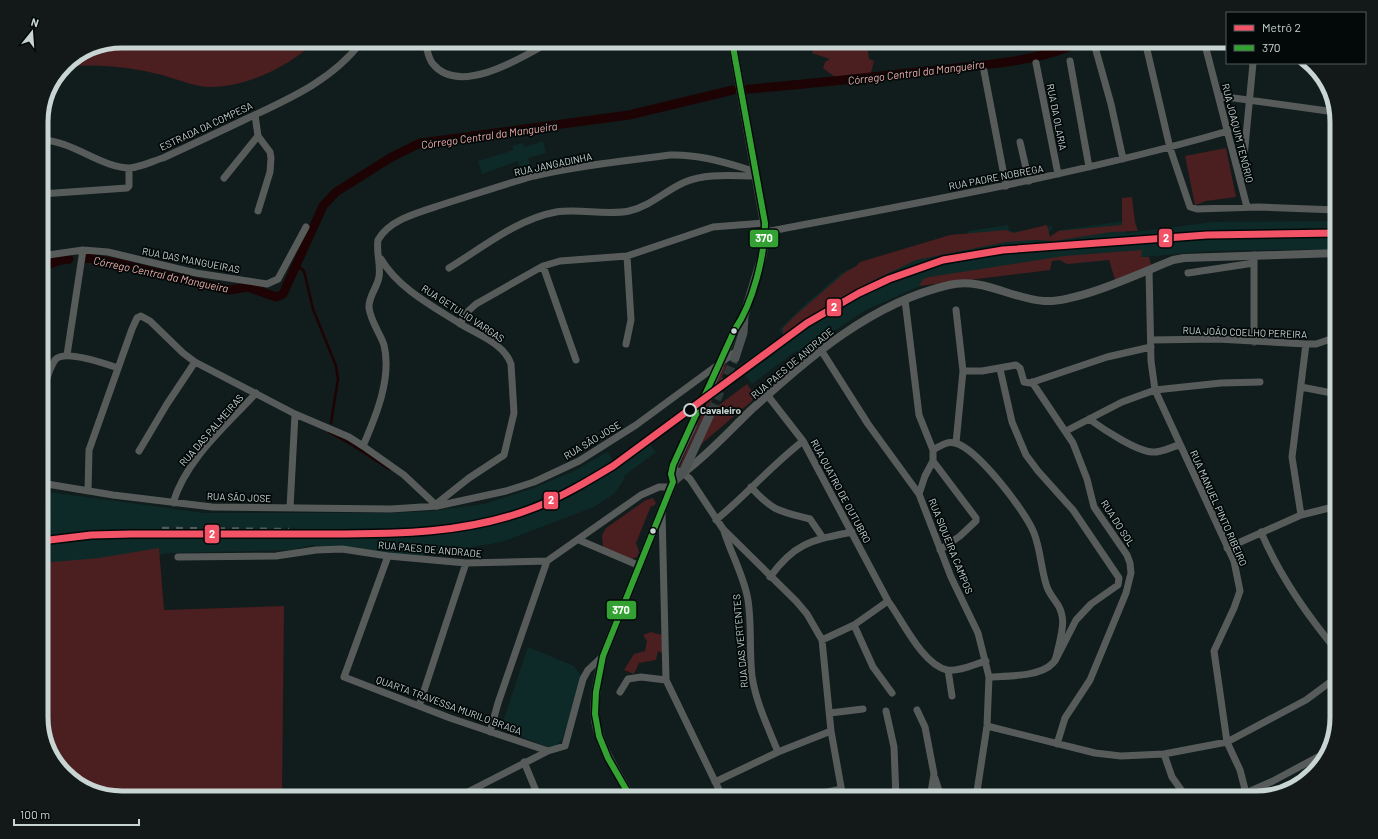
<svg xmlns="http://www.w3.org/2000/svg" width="1378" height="839" font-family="Barlow,sans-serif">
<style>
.built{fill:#0d2a28}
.green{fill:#4b1e20}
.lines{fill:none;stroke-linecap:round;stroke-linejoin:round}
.stream{stroke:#1e0304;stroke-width:2.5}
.canal{stroke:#1e0304;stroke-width:9}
.secondary-tunnel{stroke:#2c3837;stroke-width:9;stroke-dasharray:9 4.5;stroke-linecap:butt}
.minor{stroke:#575c5b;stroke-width:7}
.tertiary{stroke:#575c5b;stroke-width:8}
.secondary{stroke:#4d5453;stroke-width:9}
.rail{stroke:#545c5b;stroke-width:2.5;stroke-dasharray:7 7;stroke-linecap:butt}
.bus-1-casing{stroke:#030909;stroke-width:9}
.bus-1{stroke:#33a233;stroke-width:6}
.metro-1-casing{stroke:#030909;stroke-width:10}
.metro-1{stroke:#f25367;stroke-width:7}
.bus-dot{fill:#c8d5d3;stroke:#030909;stroke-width:1.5}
.stop-dot{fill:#030909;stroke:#c8d5d3;stroke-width:2}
.labels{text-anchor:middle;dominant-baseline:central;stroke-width:3.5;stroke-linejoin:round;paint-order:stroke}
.street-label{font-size:10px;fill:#c8d5d3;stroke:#030909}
.stop-label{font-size:10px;font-weight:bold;fill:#c8d5d3;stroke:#030909;text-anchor:start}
.water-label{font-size:11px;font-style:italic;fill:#f2abaa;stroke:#030909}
.rim{fill:none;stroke:#c8d5d3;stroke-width:5}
.line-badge{stroke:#030909;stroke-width:1.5}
.badge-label{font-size:11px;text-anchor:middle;font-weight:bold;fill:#fff}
</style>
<rect width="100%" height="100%" fill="#111c1c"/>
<path class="built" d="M543,141L546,153L528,158L531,167L520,170L518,161L482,174L478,161L514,150L512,146L522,143L525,147Z
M1125,221L1126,233L1212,222L1337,221V249L1208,251L1069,264L1059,260L925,284L866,310L799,354L796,351L752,384L738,366L783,335L779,330L800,309L840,274L860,264L968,234V231L1008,225L1009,230L1013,232L1053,226L1049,233L1050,236L1058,233L1060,230Z
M645,437L656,452L624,476L625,478L614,494L594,507L502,542L418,556L312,545L291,550L171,553L68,568L41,569V491L205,513H394L432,511L484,504L531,489L574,471L607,452L613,460Z
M528,647L574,666L582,677L562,740L552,749L501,728Z"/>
<path class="green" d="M122,41H315C291,66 245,88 209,87C196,87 176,79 162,75C131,67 95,63 63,67L91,47Z
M817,41H833L834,48L868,50L869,59L874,61L868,84C851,83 836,80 823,68L825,62L830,59L812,53L813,49L816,48Z
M1226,148L1236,197L1206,201L1195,205L1185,156Z
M1132,197L1135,222L1138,231L1111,232L1054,241L1035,240L1006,242L916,260L870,282L833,303L812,320L783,335V328C801,309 823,292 843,274C850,268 855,269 860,262L950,235L1006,230L1013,233L1047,225L1050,237L1058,231L1122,225V198Z
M1142,250L1141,257H1149L1151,265L1115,280L1109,260L1067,264L1059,260L1052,261L1050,270L919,286L923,279L929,277L1064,256Z
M728,363L684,467L678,470L721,369Z
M747,384L754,394L752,401L699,446L715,408Z
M653,498L656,503L654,506H651L636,543L639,552L637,557L632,559L603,548L602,535L606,528L646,500Z
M159,548L164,610L284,606L282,798H122L81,787L52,758L41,722V563L99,558Z
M651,632L662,635V653L658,651L656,660L639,663L634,674L624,670L634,654L645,651L647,641L643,635Z"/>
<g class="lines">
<path class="stream" d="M296,265L304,271L313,309L336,366L338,379L331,423
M329,432L354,446L389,469"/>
<path class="canal" d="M748,89C811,84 873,77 936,70C980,65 1042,62 1081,41
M83,259L90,258L120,264L229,290L248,287L276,297L283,294L323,206L336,192L390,158L420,143L629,115L733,90
M41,267L61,260L69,259"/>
<path class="secondary-tunnel" d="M711,412L735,358
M692,426L709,389"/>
<path class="minor" d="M424,41C428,48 427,57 433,64C460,97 523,57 551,41
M1145,41L1170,148L1190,207L1197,209L1259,207L1337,210
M1204,41L1247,207
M1095,47L1111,104L1123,159
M1070,61L1089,167
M1036,63L1058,174
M984,71L1006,186
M1219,96L1335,112
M255,115L258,136L270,152L271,158L270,172L258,211
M41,140C72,140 101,168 130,168C141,167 153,161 163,158C191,145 219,132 246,119C289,99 333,80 362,41
M1020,142L1029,181
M224,178L258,136
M1242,178L1253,63
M41,194L127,188L129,186V168
M766,232C921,202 1076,175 1228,131
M1254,255V342
M41,256L83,250L108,252L196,273L267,284L278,279L306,227
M381,259C398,288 432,306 459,323C476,334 504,343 511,364L514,413L504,455L469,478L435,505
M543,266L576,360
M449,268C482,248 517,219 556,212C580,208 605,216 629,211C651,206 666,190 685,182C706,173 733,176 755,176
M1149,270L1151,361L1155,390L1234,561L1240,591L1234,608L1214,651L1227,742L1240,770L1246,793L1245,798
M1188,273L1254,263
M905,300L919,415L933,450V461L925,476L919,494
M956,310L963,371L956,443
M460,324L466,313L476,304L543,266L560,261L627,256L713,227L765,223
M1151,340L1217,339L1306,344H1316L1337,337
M626,344L631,320L627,256
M821,350L868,424L919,494L951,577L978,633L989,677L987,726L976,798
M67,355L83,250
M1000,369L1012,422L1026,455L1038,471L1073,510L1119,578L1118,585L1091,604L1076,620L1055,661
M963,371H982L1016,365L1020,368L1024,382L1030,383L1107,357L1151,347
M1032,382L1073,443L1087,479L1094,507L1127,555L1130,563L1131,573L1126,593L1090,680L1065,718L1057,744
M1301,387L1337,394
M768,396L803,441L888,601C903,621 922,664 947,670C959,672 975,664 986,661
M41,397C45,386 48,370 55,360C64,349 106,364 118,368
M1089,419C1103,429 1136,451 1152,452C1161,453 1171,447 1179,445
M1066,431L1122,402L1155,390L1221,383L1260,382
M363,446C376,416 392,378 384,345C380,333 371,322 369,308C368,297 377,288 379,277C381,264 376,253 378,240C390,218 424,211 447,203C476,194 505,184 534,176C579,165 625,161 670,155C700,154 726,163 754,171
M933,450C940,446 947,441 955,443C977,448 1026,512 1034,533C1041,551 1041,570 1047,587C1049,593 1054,599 1058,605C1066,619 1062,630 1059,645C1057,651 1057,659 1053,663C1040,677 1007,676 989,677
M139,451L167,404L195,362
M933,461L976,518V521L960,536L940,550
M672,469L683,473L690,479L723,529L796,601L807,614L822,640L831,731L843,798
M41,483L113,495L212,507L391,509L437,506L506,491L534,482L579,461L636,425L738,350
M751,487C773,512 780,511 810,519L823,538
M88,491L89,450L132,329L137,318L141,316L150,321L183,353L195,362L295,414L349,437L363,446L404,475L437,506
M173,503C186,459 226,426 256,393
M290,508L295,414
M662,512L666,680L723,798
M1301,515L1292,457L1306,344
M716,520C746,495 772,465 803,441
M724,531C731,554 744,576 748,600C752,625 749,651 752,676C756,703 768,727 778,752
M1261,532C1280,577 1306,614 1337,651
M579,540L640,566
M1227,548L1301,515L1337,506
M388,556L344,677L450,718L548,751
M178,557L276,556L316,550L342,549L388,556L466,563L547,561L641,495L659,487H671
M770,577C795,542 813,540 852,532
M854,625L873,667L892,693
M822,640L854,625L888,601
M948,670L952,696
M620,692L628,679L641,677L666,680
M419,706L466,563
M917,710L925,727L934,774L930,798
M886,711L894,747L896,798
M830,713L863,709
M987,726L1095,753L1121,756L1164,754L1227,742L1306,700L1337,677
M490,732L498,703L547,561
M1164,754L1172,777L1187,798
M524,762L539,798
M935,778L939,791L962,798
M715,782L778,752L831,731
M1246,793L1273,781L1327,752
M456,798L548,751L565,746L583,679L588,670L603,656
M802,798L841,789"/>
<path class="tertiary" d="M683,473C709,454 729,431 752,409C810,357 871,303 949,285C982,277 1012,299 1044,301C1077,303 1140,273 1173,260L1184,258L1337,253"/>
<path class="secondary" d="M732,41L766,232L762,257L744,316L743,333L735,358
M709,389L735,329L744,316
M673,482L672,469L692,426
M631,798C618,773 596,743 595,714C594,694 599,675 603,656L673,482L683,473L711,412"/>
<path class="rail" d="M162,528L289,529"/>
<defs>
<path id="bus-1" d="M631,798L608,758L599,736L595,714L596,692L603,656L673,482L671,474L673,465L735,329C753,303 765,255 765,223L732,41"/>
</defs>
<use href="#bus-1" class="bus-1-casing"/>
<use href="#bus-1" class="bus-1"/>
<defs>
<path id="metro-1" d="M41,541L91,535L131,534C190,534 250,534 309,534C386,534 463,536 536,507C563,496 588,481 613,466L807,323L859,293L889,279L943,260L1003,250L1207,235L1337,233"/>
</defs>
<use href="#metro-1" class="metro-1-casing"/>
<use href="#metro-1" class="metro-1"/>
</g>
<g class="bus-dot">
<circle cx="734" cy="331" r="3.5"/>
<circle cx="653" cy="531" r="3.5"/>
</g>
<circle class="stop-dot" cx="690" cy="410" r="6"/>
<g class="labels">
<g class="street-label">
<text transform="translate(1057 117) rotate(79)">RUA DA OLARIA</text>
<text transform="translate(206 126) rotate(-25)">ESTRADA DA COMPESA</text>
<text transform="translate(1238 133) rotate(76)">RUA JOAQUIM TENÓRIO</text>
<text transform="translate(553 164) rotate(-12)">RUA JANGADINHA</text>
<text transform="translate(996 177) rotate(-11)">RUA PADRE NOBREGA</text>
<text transform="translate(191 260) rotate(11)">RUA DAS MANGUEIRAS</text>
<text transform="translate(463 313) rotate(33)">RUA GETULIO VARGAS</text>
<text transform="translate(1245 332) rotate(2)">RUA JOÃO COELHO PEREIRA</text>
<text transform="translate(792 363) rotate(-40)">RUA PAES DE ANDRADE</text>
<text transform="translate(211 430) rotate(-49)">RUA DAS PALMEIRAS</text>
<text transform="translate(592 440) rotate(-31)">RUA SÃO JOSE</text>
<text transform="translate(841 491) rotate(62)">RUA QUATRO DE OUTUBRO</text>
<text transform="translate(239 497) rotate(2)">RUA SÃO JOSE</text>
<text transform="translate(1219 508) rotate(66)">RUA MANUEL PINTO RIBEIRO</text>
<text transform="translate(1118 523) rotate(57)">RUA DO SOL</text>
<text transform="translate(951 546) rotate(68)">RUA SIQUEIRA CAMPOS</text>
<text transform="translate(430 549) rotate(5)">RUA PAES DE ANDRADE</text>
<text transform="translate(740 641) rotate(-95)">RUA DAS VERTENTES</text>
<text transform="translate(449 705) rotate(20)">QUARTA TRAVESSA MURILO BRAGA</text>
</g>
<g class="stop-label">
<text x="700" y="410">Cavaleiro</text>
</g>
<g class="water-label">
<text transform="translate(916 72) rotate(-7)">Córrego Central da Mangueira</text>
<text transform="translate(489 135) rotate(-8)">Córrego Central da Mangueira</text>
<text transform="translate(161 274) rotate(12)">Córrego Central da Mangueira</text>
</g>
</g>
<path d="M0 0H1378V839H0ZM122 48H1256A74 74 0 0 1 1330 122V717A74 74 0 0 1 1256 791H122A74 74 0 0 1 48 717V122A74 74 0 0 1 122 48Z" fill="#131919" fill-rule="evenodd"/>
<path class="rim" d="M122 48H1256A74 74 0 0 1 1330 122V717A74 74 0 0 1 1256 791H122A74 74 0 0 1 48 717V122A74 74 0 0 1 122 48Z"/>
<g class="line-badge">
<rect x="1158" y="228" width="15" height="20" rx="4" fill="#f25367"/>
<rect x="749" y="229" width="30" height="19" rx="4" fill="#33a233"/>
<rect x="826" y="298" width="16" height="19" rx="4" fill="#f25367"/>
<rect x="543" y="491" width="16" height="19" rx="4" fill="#f25367"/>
<rect x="204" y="524" width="16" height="20" rx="4" fill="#f25367"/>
<rect x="606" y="600" width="31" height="20" rx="4" fill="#33a233"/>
</g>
<g class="badge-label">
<text x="1166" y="242">2</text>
<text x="764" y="242">370</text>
<text x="834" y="311">2</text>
<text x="551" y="504">2</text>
<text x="212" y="538">2</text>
<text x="621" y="614">370</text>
</g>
<rect x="1226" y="12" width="140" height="52" fill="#030909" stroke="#525b5a"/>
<rect x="1234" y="25" width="20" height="6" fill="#f25367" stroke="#525b5a"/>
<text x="1262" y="32" font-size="12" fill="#c8d5d3">Metrô 2</text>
<rect x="1234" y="45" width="20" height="6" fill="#33a233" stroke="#525b5a"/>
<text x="1262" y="52" font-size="12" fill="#c8d5d3">370</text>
<g transform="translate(32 32) rotate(17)" stroke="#030909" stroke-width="3" paint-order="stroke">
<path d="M0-3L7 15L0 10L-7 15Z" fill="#c8d5d3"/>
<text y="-6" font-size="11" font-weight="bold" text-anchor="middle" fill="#c8d5d3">N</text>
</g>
<path d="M14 819v6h125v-6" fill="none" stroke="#c8d5d3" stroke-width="2"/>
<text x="20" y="819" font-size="12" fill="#c8d5d3" stroke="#030909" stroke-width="3" paint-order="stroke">100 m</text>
</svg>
